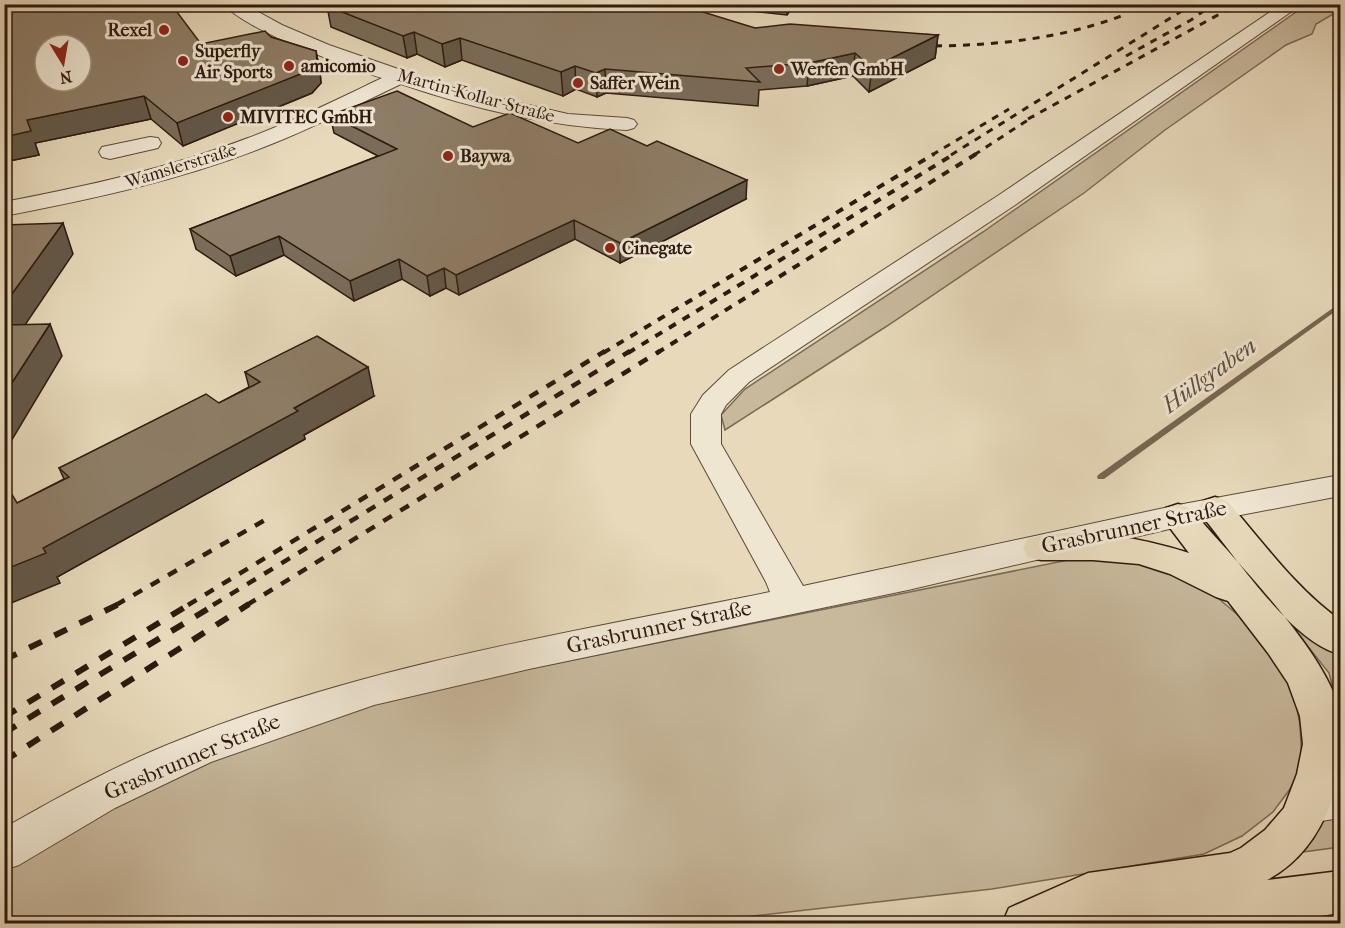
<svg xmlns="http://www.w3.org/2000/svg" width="1345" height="928" font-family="'IM FELL French Canon',serif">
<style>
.green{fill:#c8b99d;stroke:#7b6a56;stroke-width:1.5}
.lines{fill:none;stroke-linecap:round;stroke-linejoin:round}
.stream{fill:#776652;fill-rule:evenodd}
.minor-casing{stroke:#5c4a39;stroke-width:2}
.highway-casing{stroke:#2e1a0e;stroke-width:3}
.minor{fill:#efe6d2;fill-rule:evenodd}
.highway{fill:#e7d9ba;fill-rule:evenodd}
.rail-far3{stroke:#2e1a0e;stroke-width:3;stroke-dasharray:7 7;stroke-linecap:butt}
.rail-far2{stroke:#2e1a0e;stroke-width:4;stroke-dasharray:8 8;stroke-linecap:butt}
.rail-far1{stroke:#2e1a0e;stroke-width:4.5;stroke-dasharray:10 10;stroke-linecap:butt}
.rail{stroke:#2e1a0e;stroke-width:6;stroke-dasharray:14 14;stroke-linecap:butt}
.wall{fill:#7a6c59;stroke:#2e1a0e;stroke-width:1.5}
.shaded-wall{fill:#635848;stroke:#2e1a0e;stroke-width:1.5}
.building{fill:#8e7d67;stroke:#2e1a0e;stroke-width:1.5;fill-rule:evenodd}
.poi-dot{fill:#8f2418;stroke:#efe6d2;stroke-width:2}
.labels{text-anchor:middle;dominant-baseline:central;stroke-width:6;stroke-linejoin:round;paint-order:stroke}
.far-poi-label{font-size:18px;font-weight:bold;fill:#2e1a0e;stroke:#efe6d2;text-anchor:start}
.far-street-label{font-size:18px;fill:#2e1a0e;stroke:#efe6d2}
.street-label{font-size:22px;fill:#2e1a0e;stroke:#efe6d2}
.water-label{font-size:24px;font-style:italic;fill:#5f4c3c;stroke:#efe6d2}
</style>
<rect width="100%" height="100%" fill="#e7d9ba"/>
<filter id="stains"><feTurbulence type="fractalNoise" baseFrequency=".00333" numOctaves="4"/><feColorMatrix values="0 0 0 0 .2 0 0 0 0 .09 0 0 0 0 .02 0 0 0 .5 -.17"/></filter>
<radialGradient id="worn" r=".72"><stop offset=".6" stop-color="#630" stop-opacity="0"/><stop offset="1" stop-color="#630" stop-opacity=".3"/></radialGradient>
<path class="green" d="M1306,5H1340V10L1316,24L1312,34L1286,45L1165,130L1084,193L887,326L725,430L721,415L745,389L983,232Z
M1098,554L1144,560L1199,582L1245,621L1292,685L1300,724L1302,764L1290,789L1273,812L1242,836L1204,854L992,889L681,924H5V864L235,745L428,689Z
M1300,624L1340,651V714L1329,673L1291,625Z
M1340,809V847L1288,854L1327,811Z"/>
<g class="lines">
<path class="stream" d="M1340,303V308L1104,479H1098L1097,477L1098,475Z"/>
<defs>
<path id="minor" d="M224,4H244L282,25L329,45L450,87L568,114L627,118L634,120L637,124L634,128L627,130C550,127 474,109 401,84C355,106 311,129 264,147C181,180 92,199 4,216V202C87,186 170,168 248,138C294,121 338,99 382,78C348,67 244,30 224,4Z
M1282,4H1302L1015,205L749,382L726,405L721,414V444L803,586L1178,505L1340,475V496L1178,527L908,590L529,669L374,705L211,762L115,808L19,865L4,870V828C62,795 120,763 182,739C370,664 572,632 770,592L766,582L691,444V414L703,395L729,370L999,195Z
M150,137L158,138L161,143L158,148L110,159L102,157L99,152L102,147Z
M1340,782V818L1309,823L1294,818L1288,805L1294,792L1309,787Z"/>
<path id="highway" d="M1215,497L1227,501C1263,542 1296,589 1340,620V654C1292,643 1235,556 1203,517L1198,509L1203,501Z
M1178,504L1190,508C1232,558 1326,650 1340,712C1345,736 1340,778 1331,802C1319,835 1299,863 1267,880L1340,871V913L1269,924H1084L1086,919L1077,924H1002L1009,908L1088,873L1230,853L1241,848L1265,830L1284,808L1297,774L1303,744L1300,716L1288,683L1268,653L1228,601L1216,597L1170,574L1139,564L1093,560H1041L1028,557L1023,548L1028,539C1076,525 1142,538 1189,553L1161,516L1166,508Z"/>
</defs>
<use href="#minor" class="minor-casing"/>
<use href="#highway" class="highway-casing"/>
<use href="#minor" class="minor"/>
<use href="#highway" class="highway"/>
<path class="rail-far3" d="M921,46C991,46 1058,40 1124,15
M1126,56L1191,20L1213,4
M1028,119L1238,4
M932,155L1009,109
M951,155L1193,4
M974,155L1034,116"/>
<path class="rail-far2" d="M603,353L934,154
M628,353L954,154
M657,353L976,154"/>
<path class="rail-far1" d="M116,605L272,516
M188,605L605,351
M213,605L630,351
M247,605L660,351"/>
<path class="rail" d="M4,660L119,604
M4,717L190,604
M4,733L216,604
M4,761L249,604"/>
</g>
<path class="wall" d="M4,4L201,44L271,37L316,51L320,72L321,83L312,93L183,146L151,119L35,143L39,155L4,162Z
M689,4H794L787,15Z
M327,6L755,28L938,35L935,58L869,92L853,76L807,86L759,90L758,106L606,93L597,97L576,89L563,96L462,60L445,67L417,54L407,58L331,27Z
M330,115L473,127L578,143L746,199L620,263L575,239L459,295L446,288L430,296L402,279L354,301L284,255L236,276L196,249L190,229L378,156L334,133Z
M245,372L374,396L304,435L305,439L57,577L60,583L17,503L64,479L59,468L219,403L249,387Z"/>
<path class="shaded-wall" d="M788,4H794L787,15Z
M414,32L417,54L407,58L403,36Z
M938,35L935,58L869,92L872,68Z
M460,38L462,60L445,67L442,44Z
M316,51L320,72L321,83L312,93L183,146L177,123Z
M855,53L853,76L807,86L809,63Z
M575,66L576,89L563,96L561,72Z
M605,69L606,93L597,97L596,73Z
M144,96L151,119L35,143L39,155L4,162V137L27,120Z
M747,180L746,199L620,263V243Z
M574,220L575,239L459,295L456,275Z
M63,223L73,254L4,356V305Z
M279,236L284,255L236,276L230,256Z
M399,259L402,279L354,301L350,281Z
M444,268L446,288L430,296L427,276Z
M50,324L62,356L7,448L4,443V395Z
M368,367L374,396L304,435L305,439L57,577L60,583L4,606V570L43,548Z"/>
<path class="building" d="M4,4H171L201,44L265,31L271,37L316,51L317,62L308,71L177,123L144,96L27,120L31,131L4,137ZM45,45H81V81H45Z
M330,4H677L755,28L790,24L938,35L872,68L855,53L809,63L746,68L760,82L605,69L596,73L575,66L561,72L460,38L442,44L414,32L403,36L327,6Z
M397,91L473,127L510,113L578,143L610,129L647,146L657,141L747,180L620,243L574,220L456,275L444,268L427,276L399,259L350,281L279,236L230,256L190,229L397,149L330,115Z
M63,223L4,305V225Z
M50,324L4,395V325Z
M317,336L368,367L294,408L298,411L43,548L46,553L4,570V481L17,503L69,477L59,468L206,394L219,403L260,382L245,372Z"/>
<g class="poi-dot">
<circle cx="164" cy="30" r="6"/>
<circle cx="183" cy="61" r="6"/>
<circle cx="289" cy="66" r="6"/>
<circle cx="779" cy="69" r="6"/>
<circle cx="578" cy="83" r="6"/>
<circle cx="228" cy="117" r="6"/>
<circle cx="448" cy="156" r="6"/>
<circle cx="610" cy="248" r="6"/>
</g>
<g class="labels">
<g class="far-poi-label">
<text x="152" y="30" text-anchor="end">Rexel</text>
<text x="195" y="51">Superfly<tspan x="195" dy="21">Air Sports</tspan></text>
<text x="301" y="66">amicomio</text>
<text x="791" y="69">Werfen GmbH</text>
<text x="590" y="83">Saffer Wein</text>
<text x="240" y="117">MIVITEC GmbH</text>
<text x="460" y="156">Baywa</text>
<text x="622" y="248">Cinegate</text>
</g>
<g class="far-street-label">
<text transform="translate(476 96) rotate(15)">Martin-Kollar-Straße</text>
<text transform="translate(181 166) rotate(-17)">Wamslerstraße</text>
</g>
<g class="street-label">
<text transform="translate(1134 527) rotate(-12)">Grasbrunner Straße</text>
<text transform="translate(659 627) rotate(-12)">Grasbrunner Straße</text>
<text transform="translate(192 757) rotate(-23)">Grasbrunner Straße</text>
</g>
<g class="water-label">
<text transform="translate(1209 375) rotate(-36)">Hüllgraben</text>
</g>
</g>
<rect width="1345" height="928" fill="none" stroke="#e7d9ba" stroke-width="24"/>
<rect x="6" y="6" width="1333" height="916" fill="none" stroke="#2e1a0e" stroke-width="3"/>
<rect x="12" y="12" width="1321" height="904" fill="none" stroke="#2e1a0e" stroke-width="1.5"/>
<g transform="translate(63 63) rotate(169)"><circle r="28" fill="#efe6d2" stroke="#a29484" stroke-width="1.5"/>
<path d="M0-4.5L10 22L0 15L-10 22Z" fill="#8f2418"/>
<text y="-9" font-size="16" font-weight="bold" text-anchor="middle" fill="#2e1a0e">N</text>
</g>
<rect width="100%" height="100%" filter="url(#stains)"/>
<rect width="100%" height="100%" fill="url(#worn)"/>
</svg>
